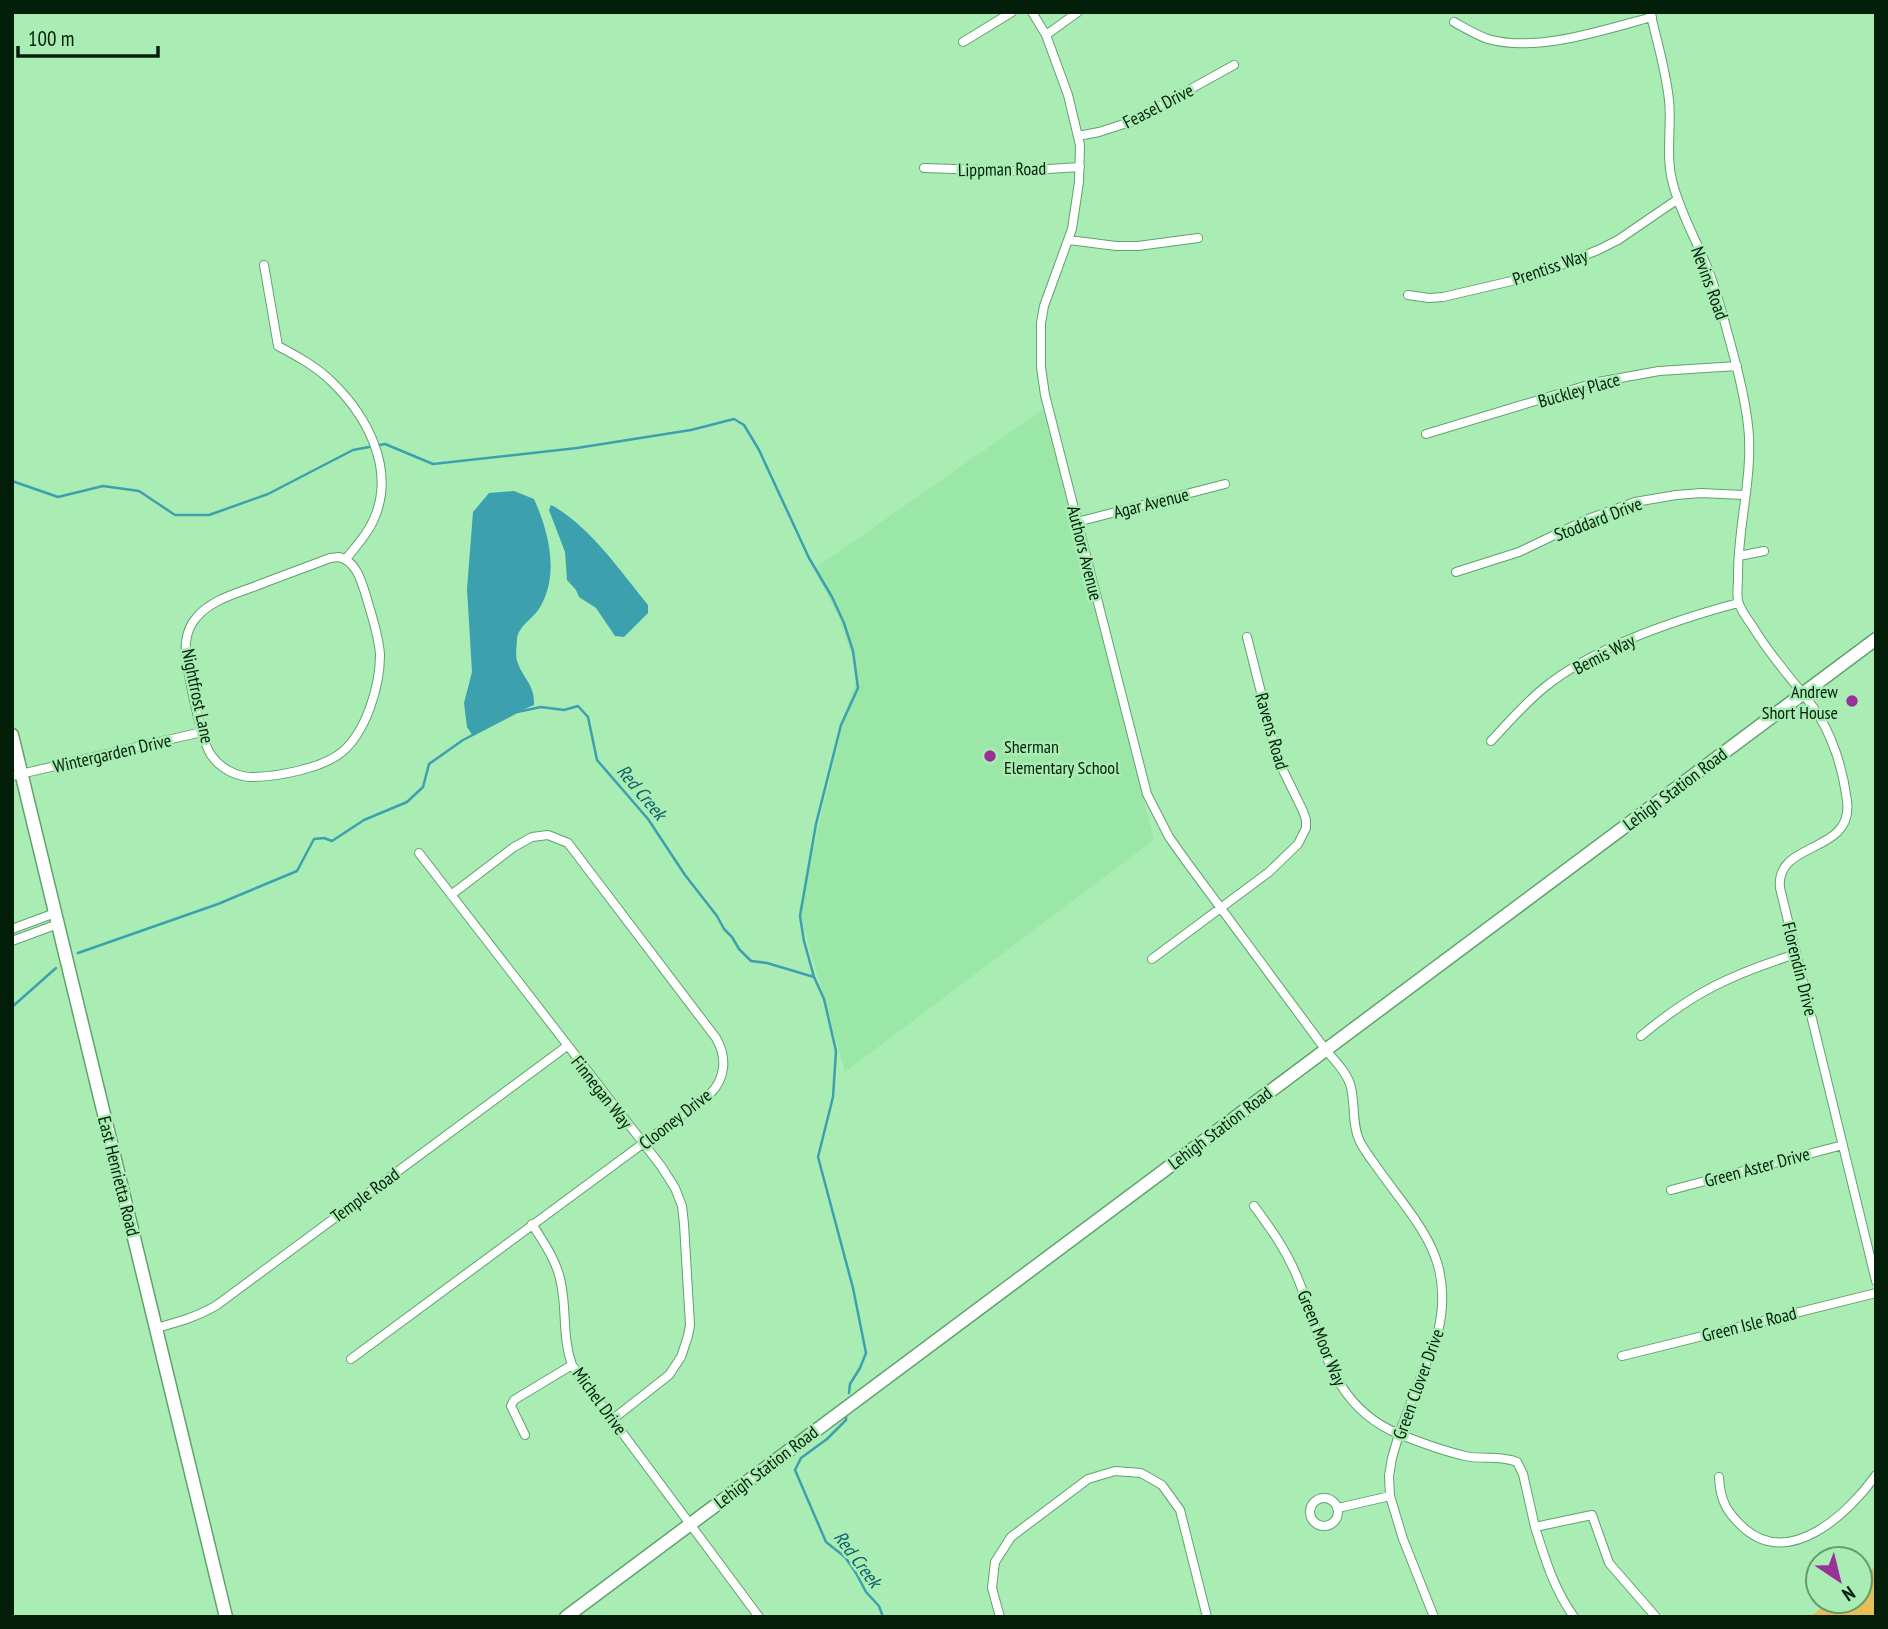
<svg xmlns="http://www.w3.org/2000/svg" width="1888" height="1629" font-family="'PT Sans Narrow',sans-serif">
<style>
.built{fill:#9be7a8}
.green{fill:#e6bf56}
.water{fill:#3da0af}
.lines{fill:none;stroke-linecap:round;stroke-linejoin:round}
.stream{stroke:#3da0af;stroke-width:2.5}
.minor-casing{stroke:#60a26c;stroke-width:10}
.secondary-casing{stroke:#60a26c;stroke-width:15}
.primary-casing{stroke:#60a26c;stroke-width:15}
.minor{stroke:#fff;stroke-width:8}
.secondary{stroke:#fff;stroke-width:12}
.primary{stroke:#fff;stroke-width:12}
.poi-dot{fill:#993296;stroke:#a9edb4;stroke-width:2.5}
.labels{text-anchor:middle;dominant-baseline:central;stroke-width:5;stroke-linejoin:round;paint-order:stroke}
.street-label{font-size:18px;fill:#031e09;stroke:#a9edb4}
.poi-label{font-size:18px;fill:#031e09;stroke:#a9edb4;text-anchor:end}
.water-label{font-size:19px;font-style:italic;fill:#0f616c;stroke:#a9edb4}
</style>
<rect width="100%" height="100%" fill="#a9edb4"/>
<path class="built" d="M1043,409L1154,840L845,1072L799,909L847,707L858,674L839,618L814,569Z"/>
<path class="green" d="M1876,1566V1617H1810L1830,1601H1860V1578Z"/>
<path class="water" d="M514,491L534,499C549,532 560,576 539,609C532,619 518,627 517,639C517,646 515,654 517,661C523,679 535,684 534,705L508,716L473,736L467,727L464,703L472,672L467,589L473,512L489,493Z
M551,505C588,524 622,573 648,605V613L624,637L615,636L596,608L579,597L576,590L567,580L565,552L549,510Z"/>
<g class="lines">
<path class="stream" d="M12,481L58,497L103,486L139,491L175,515H209L268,494L353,450L385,444L433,464L577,448L691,430L734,419L744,425L759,450L809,558L832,597L844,623L853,651L858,688L841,725L816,824L800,916L804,941L814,977
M78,953L218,904L297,871L314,839L324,838L332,841L364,820L407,802L423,787L429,764L463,740L517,712L541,707L564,710L578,706L588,717L597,760L648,819L685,875L717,916L724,929L732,937L739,949L751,961L767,963L814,977L824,999L836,1051L833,1097L818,1157L853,1288L866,1353L860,1368L850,1384L849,1393
M12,1007L56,968
M846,1416V1420L827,1439L801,1458L795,1470L826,1542L845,1557L856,1573L866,1592L879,1606L883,1617"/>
<defs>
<path id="minor" d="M1032,12L1046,35L1068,95L1080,145L1079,182L1072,229L1044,306L1041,323V367L1045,395L1147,794L1169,837L1186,861L1325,1049C1334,1060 1346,1071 1350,1084C1356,1103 1351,1123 1360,1142C1366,1153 1374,1163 1381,1173C1420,1227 1455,1260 1438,1332L1399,1434L1392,1458L1389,1476L1390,1496L1403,1539L1434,1617
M1650,12C1657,41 1666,71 1669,100C1672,128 1665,156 1673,184C1681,215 1698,243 1709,272C1716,290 1721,309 1726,327C1735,360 1744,392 1748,425C1754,475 1737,528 1738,578C1738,586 1736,597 1739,604C1742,612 1748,620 1753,627C1770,656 1793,680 1813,707C1832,733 1843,769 1847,801C1854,855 1775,840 1780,888L1876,1281
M1454,22C1465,28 1476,35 1488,39C1537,53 1603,30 1652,17
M1046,35L1078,12
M963,42L1012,12
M1078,136L1099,132L1133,121L1234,65
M924,168L1016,171L1080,167
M1069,240L1116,246H1138L1198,238
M264,265L278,346C297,356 317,367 332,382C366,415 394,466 376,514C370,531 357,545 346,559
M1408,295L1429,298L1443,297L1520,279L1553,268L1598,250L1618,240L1678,199
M1426,434L1598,382L1659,371L1737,366
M1077,522L1225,484
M1739,556L1764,551
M339,557C357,561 362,583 367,599C372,617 379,636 380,655C380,686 366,732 342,752C323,768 277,777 252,777C236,777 220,768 211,755C201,740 184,661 186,642C187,633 190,625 196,618C211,599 239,593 261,584C284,575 307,567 330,558Z
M1456,572L1519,552L1588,519L1635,502L1676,495L1701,493L1744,495
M1491,741C1508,723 1525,703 1545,687C1596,646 1675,620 1738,603
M12,776L202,732
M419,853L661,1166L675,1188L682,1206L684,1224L690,1325L688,1336L681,1357L669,1375L613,1419
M12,929L55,913
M12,941L58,924
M1152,959L1269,872L1298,844L1306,828V820L1303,811L1278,760L1247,637
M1641,1036C1692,993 1732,974 1796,954
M1671,1190L1843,1145
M1254,1206C1271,1229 1287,1251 1298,1279C1323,1340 1330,1406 1399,1434C1419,1442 1444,1451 1465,1456C1482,1460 1500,1455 1517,1462L1523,1474L1535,1527
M532,1224C544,1243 557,1261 561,1283C567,1312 562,1337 572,1365L759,1617
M156,1328C178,1322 197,1317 217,1305L567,1046
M1622,1356L1876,1293
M351,1359L710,1094C726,1078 727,1057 716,1038L568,843L548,835L532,837L514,847L451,895
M525,1435L511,1406L514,1400L572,1365
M1719,1477C1720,1501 1727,1513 1745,1529C1791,1568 1849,1513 1876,1475
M1310 1512a14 14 0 1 1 28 0a14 14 0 1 1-28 0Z
M1338,1508L1390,1496
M1000,1617L992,1588L995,1562L1011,1537L1088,1479L1115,1471L1141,1473L1162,1485L1180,1510L1207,1617
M1574,1617C1554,1589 1545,1559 1535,1527L1592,1515L1609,1563L1656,1617"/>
<path id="secondary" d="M12,735L226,1617"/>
<path id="primary" d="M566,1617C1002,1290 1440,966 1876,639"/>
</defs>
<use href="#minor" class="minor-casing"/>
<use href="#secondary" class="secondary-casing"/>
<use href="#primary" class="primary-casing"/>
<use href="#minor" class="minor"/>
<use href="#secondary" class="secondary"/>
<use href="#primary" class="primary"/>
</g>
<g class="poi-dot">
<circle cx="1852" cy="701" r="7"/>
<circle cx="990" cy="756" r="7"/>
</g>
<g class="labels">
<g class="street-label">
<text transform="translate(1158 106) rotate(-27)">Feasel Drive</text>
<text transform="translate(1002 169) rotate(-1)">Lippman Road</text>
<text transform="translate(1550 267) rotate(-19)">Prentiss Way</text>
<text transform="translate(1710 283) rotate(70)">Nevins Road</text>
<text transform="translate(1579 390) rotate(-16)">Buckley Place</text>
<text transform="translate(1151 503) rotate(-14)">Agar Avenue</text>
<text transform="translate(1598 519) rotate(-21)">Stoddard Drive</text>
<text transform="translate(1085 553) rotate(76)">Authors Avenue</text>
<text transform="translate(1604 654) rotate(-27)">Bemis Way</text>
<text transform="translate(198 696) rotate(78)">Nightfrost Lane</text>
<text transform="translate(1272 731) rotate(74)">Ravens Road</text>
<text transform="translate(112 753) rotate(-13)">Wintergarden Drive</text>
<text transform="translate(1675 789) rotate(-37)">Lehigh Station Road</text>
<text transform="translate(1800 969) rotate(76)">Florendin Drive</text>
<text transform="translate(602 1092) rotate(52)">Finnegan Way</text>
<text transform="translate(675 1119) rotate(-38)">Clooney Drive</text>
<text transform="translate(1220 1128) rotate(-37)">Lehigh Station Road</text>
<text transform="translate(1757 1167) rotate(-15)">Green Aster Drive</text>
<text transform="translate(119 1176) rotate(76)">East Henrietta Road</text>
<text transform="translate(365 1195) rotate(-36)">Temple Road</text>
<text transform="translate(1749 1324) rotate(-14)">Green Isle Road</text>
<text transform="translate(1322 1338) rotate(68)">Green Moor Way</text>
<text transform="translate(1418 1384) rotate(-70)">Green Clover Drive</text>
<text transform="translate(600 1401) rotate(54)">Michel Drive</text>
<text transform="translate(766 1467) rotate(-37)">Lehigh Station Road</text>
</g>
<g class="poi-label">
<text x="1838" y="691">Andrew<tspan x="1838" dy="21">Short House</tspan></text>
<text x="1004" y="746" text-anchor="start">Sherman<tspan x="1004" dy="21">Elementary School</tspan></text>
</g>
<g class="water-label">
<text transform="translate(642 792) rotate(50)">Red Creek</text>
<text transform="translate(858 1559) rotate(53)">Red Creek</text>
</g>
</g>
<rect width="1888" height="1629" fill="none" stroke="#031e09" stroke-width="28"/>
<g transform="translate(1839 1580) rotate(145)"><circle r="33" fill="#a9edb4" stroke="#679a70" stroke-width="2"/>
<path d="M0-5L12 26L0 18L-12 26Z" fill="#993296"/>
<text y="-10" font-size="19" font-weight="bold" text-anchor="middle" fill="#031e09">N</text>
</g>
<path d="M18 46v10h140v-10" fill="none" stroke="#031e09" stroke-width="3.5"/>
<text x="28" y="46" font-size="21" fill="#031e09" stroke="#a9edb4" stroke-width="5" paint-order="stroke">100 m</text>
</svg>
